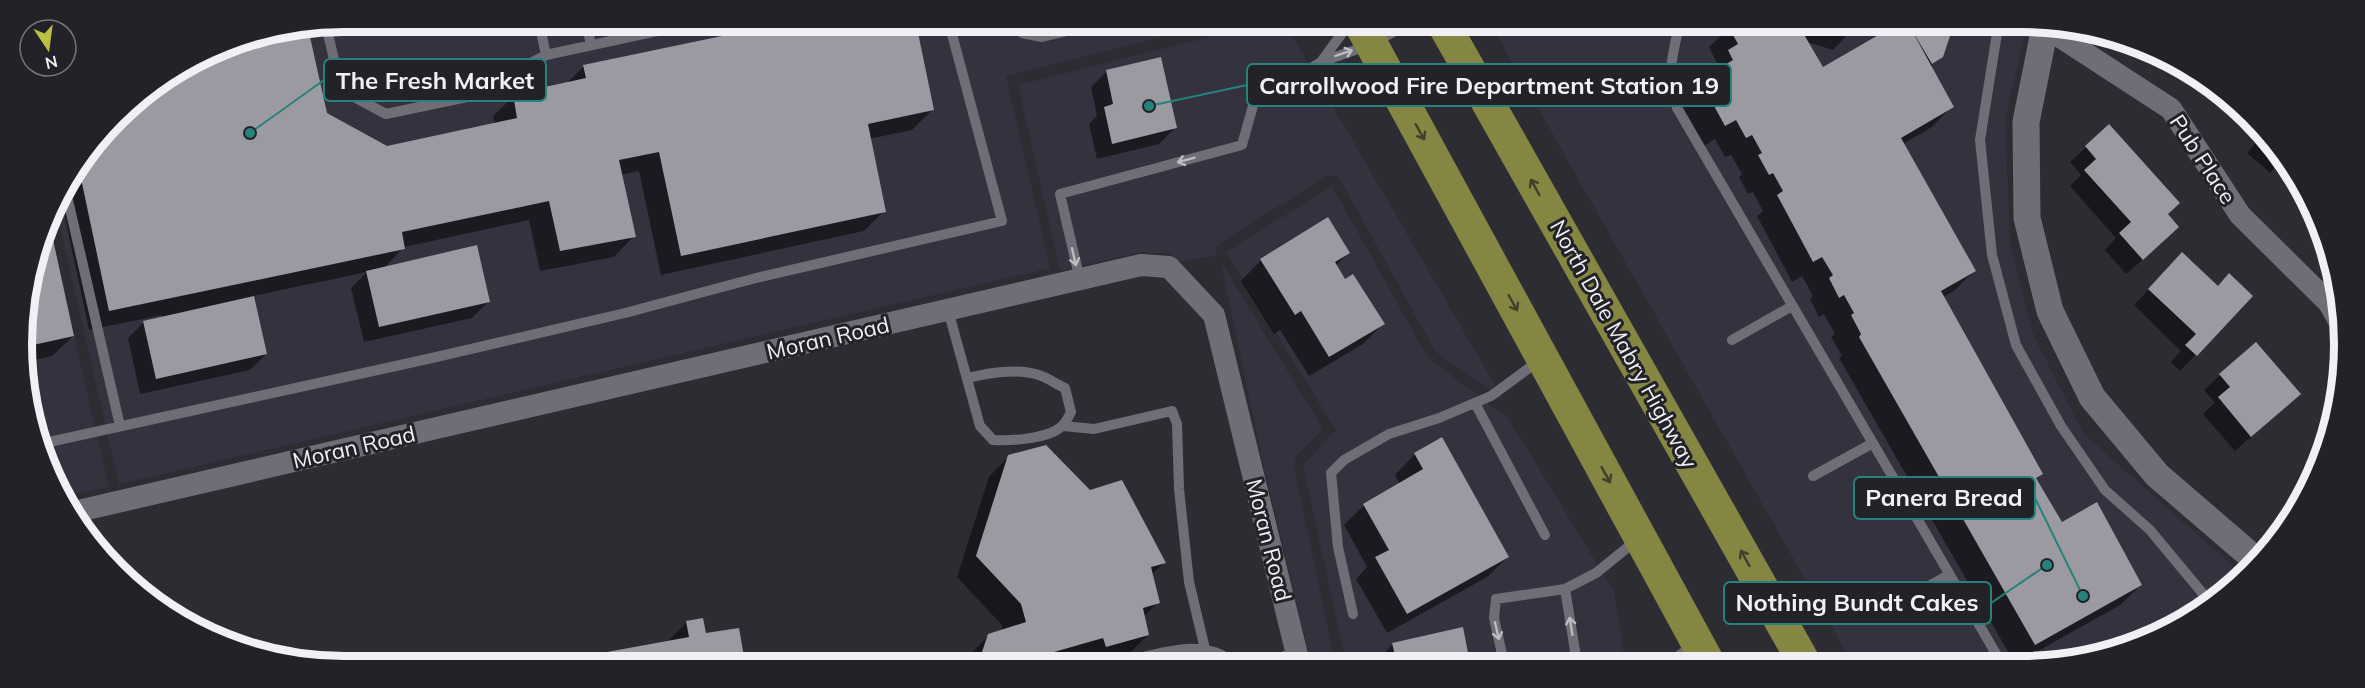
<svg xmlns="http://www.w3.org/2000/svg" width="2365" height="688" font-family="Mulish,sans-serif">
<style>
.built{fill:#34323f}
.shadow{fill:#0007;fill-rule:evenodd}
.building{fill:#9b9aa2}
.lines{fill:none;stroke-linecap:round;stroke-linejoin:round}
.service{stroke:#6f6e76;stroke-width:10}
.minor{stroke:#6f6e76;stroke-width:22}
.tertiary{stroke:#6f6e76;stroke-width:27}
.primary{stroke:#858642;stroke-width:33}
.oneway{stroke:#bdbcc2}
.oneway2{stroke:#404030}
.labels{text-anchor:middle;dominant-baseline:central;stroke-width:6;stroke-linejoin:round;paint-order:stroke}
.street-label{font-size:22px;fill:#f1f0f5;stroke:#232229}
.rim{fill:none;stroke:#f1f0f5;stroke-width:8}
.leader{fill:none;stroke:#26827c;stroke-width:2}
.callout-dot{fill:#26827c;stroke:#232229;stroke-width:2}
.callout{fill:#232229;stroke:#26827c;stroke-width:2}
.callout-label{font-size:24px;text-anchor:middle;font-weight:bold;fill:#f1f0f5}
</style>
<rect width="100%" height="100%" fill="#2d2c33"/>
<path class="built" d="M344,21L1214,24L1006,76L1050,268L119,484L54,201L131,101L221,45Z
M1229,24H1285L1504,401L1435,351L1341,181L1336,176H1327L1221,242L1216,247L1217,255L1181,262L1170,254L1141,252L1060,271L1018,85L1222,34L1227,30Z
M1491,25L2026,27L2005,121L2010,242L2033,334L2083,433L2244,576L2164,634L2063,664H1853Z
M1332,186L1428,358L1508,418L1614,592L1625,663H1346L1303,465L1336,430L1226,252Z
M48,225L109,487L66,496L32,428L22,323Z
M1221,262L1323,429L1296,456L1294,467L1335,663H1311L1262,459Z"/>
<path class="shadow" d="M791,23H857L859,32L914,23L932,110L912,130L869,139L884,211L864,231L661,275L639,171L621,175L634,236L614,257L540,271L529,220L404,247L384,268L488,302L472,318L364,342L351,288L367,272L253,296L266,354L250,370L140,394L128,338L144,322L163,318L162,315L89,330L60,194L131,101L325,114L387,147L495,124L493,116L514,96L566,84L584,66Z
M1732,26L1957,27L1947,39L1942,56L1930,67L1952,106L1932,127L1903,144L1974,271L1954,291L1943,297L2041,474L2035,479L2061,524L2141,585L2120,605L2015,664L1839,358L1842,356L1831,337L1835,334L1824,314L1819,317L1810,299L1813,296L1802,276L1792,282L1757,216L1763,211L1753,192L1748,194L1739,177L1742,174L1731,155L1725,157L1715,139L1704,146L1680,101L1701,81L1710,75L1709,72L1717,63L1709,47ZM1852,30L1878,37L1823,69L1807,42L1833,50Z
M1106,72L1175,128L1159,144L1097,159L1089,124L1097,116L1091,87Z
M2196,74L2200,75L2219,94Z
M2249,124L2289,164L2291,169L2282,161L2270,173L2247,153L2258,140L2245,129Z
M2109,126L2166,214L2162,243L2126,274L2105,250L2116,238L2070,186L2081,175L2070,162Z
M1328,219L1348,253L1336,266L1345,281L1383,324L1363,344L1309,376L1280,330L1274,334L1241,281L1261,260Z
M48,224L73,336L52,356L26,362L22,323Z
M2167,270L2217,288L2251,296L2180,371L2171,362L2181,351L2134,305Z
M2220,375L2299,394L2235,451L2203,414L2215,403L2204,390Z
M1415,454L1508,557L1487,577L1387,633L1356,579L1367,567L1344,525L1364,505L1400,484L1395,475Z
M1009,456L1164,563L1151,575L1158,602L1144,617L1148,635L1128,655L1099,662H1084L1082,657L1065,662H966L969,656L989,635L1003,631L1002,625L957,577L989,477Z
M687,622L744,662L600,661L608,653L666,643Z
M1461,629L1469,663H1378L1377,660L1393,644Z"/>
<path class="building" d="M784,23H858L860,30L901,23H916L934,110L868,124L886,212L681,256L659,152L619,160L636,237L560,251L549,201L402,232L405,249L109,311L79,169L131,101L221,45L308,28L327,113L387,146L517,118L513,94L586,78L583,65Z
M1728,26H1799L1823,67L1894,26L1910,27L1954,107L1901,138L1976,271L1941,291L2043,474L2036,478L2062,522L2097,502L2142,585L2035,645L1859,337L1861,334L1851,315L1854,313L1844,295L1839,298L1829,278L1833,275L1822,257L1813,262L1777,195L1783,191L1773,173L1769,175L1758,155L1762,153L1752,135L1746,138L1736,120L1725,126L1700,80L1733,60L1728,50L1738,44Z
M1910,27H1959L1958,30H1952L1943,57L1932,64Z
M1161,57L1177,128L1112,144L1104,107L1113,104L1106,70Z
M2109,124L2180,203L2168,214L2179,227L2143,260L2119,233L2131,222L2084,170L2096,159L2085,146Z
M1328,217L1350,253L1335,262L1345,279L1353,274L1385,324L1329,357L1301,311L1295,315L1260,259Z
M49,221L74,336L24,347L22,323Z
M477,245L490,302L379,327L366,271Z
M2182,252L2218,286L2229,273L2253,296L2197,356L2185,345L2196,334L2148,289Z
M254,296L267,354L156,379L143,321Z
M2256,342L2301,394L2251,437L2218,397L2230,387L2219,374Z
M1442,437L1509,557L1407,614L1375,557L1389,550L1363,504L1423,469L1414,453Z
M1046,445L1090,490L1122,480L1166,563L1151,567L1160,603L1143,608L1149,635L1106,647L1103,638L1054,652L1048,662H991L982,652L988,634L1026,622L1021,604L976,556L1008,455Z
M703,618L706,633L739,628L745,662L609,661L607,652L689,637L686,621Z
M1463,627L1470,663H1397L1392,643Z"/>
<g class="lines">
<path class="service" d="M539,22L546,55
M586,22L591,45
M1015,23L1022,33L1042,37L1096,24
M326,25L341,90L386,114L467,97L546,55L699,22
M1348,25L1321,62L1372,44L1406,25
M1679,26C1672,57 1666,76 1677,108L2002,664
M1998,27L1980,140L1992,255L2016,345L2061,426L2105,490L2150,530L2209,601
M65,187L120,426
M1080,280L1060,194L1242,145L1254,102L1321,62
M948,310L980,426L993,440C1011,441 1050,439 1063,425C1066,422 1069,416 1071,412L1065,388C1056,384 1048,378 1039,375C1016,368 989,373 967,378
M1732,340L1792,306
M1475,403L1545,535
M1063,426L1094,429L1172,411L1177,424L1179,489L1189,582L1205,649
M40,444L432,358L625,313L756,278L1002,221L949,23
M1813,476L1873,443
M1565,589L1577,663
M1891,607L1949,575
M1353,614L1338,547L1331,473L1344,460L1389,434L1439,418L1491,396L1540,360
M2159,635L2175,626
M1123,662C1160,654 1202,636 1234,663
M1256,663L1297,653
M1504,663L1494,618L1496,599L1565,589L1596,573L1638,539
M1667,664L1694,645"/>
<path class="minor" d="M2045,27L2171,109L2240,215L2329,303L2338,319
M74,512L1141,265L1169,267L1214,315L1299,663"/>
<path class="tertiary" d="M2045,27L2026,122L2027,218L2050,311L2092,397L2157,475L2257,561"/>
<path class="primary" d="M1361,25L1709,664
M1444,25L1805,664"/>
</g>
<defs><path id="oneway-shaft" d="M-6 0H5M1.5-3L5.5 0L1.5 3" fill="none" stroke-width="1.6" stroke-linecap="round" stroke-linejoin="round" transform="scale(1.5)"/></defs>
<g class="oneway">
<use href="#oneway-shaft" transform="translate(1344 53) rotate(-19)"/>
<use href="#oneway-shaft" transform="translate(1186 160) rotate(165)"/>
<use href="#oneway-shaft" transform="translate(1074 257) rotate(77)"/>
<use href="#oneway-shaft" transform="translate(1571 626) rotate(-99)"/>
<use href="#oneway-shaft" transform="translate(1497 631) rotate(77)"/>
</g>
<g class="oneway2">
<use href="#oneway-shaft" transform="translate(1420 132) rotate(61)"/>
<use href="#oneway-shaft" transform="translate(1535 187) rotate(-119)"/>
<use href="#oneway-shaft" transform="translate(1513 303) rotate(61)"/>
<use href="#oneway-shaft" transform="translate(1606 475) rotate(61)"/>
<use href="#oneway-shaft" transform="translate(1745 558) rotate(-119)"/>
</g>
<g class="labels">
<g class="street-label">
<text transform="translate(2203 159) rotate(57)">Pub Place</text>
<text transform="translate(828 338) rotate(-13)">Moran Road</text>
<text transform="translate(1624 344) rotate(61)">North Dale Mabry Highway</text>
<text transform="translate(354 447) rotate(-13)">Moran Road</text>
<text transform="translate(1269 540) rotate(76)">Moran Road</text>
</g>
</g>
<path d="M0 0H2365V688H0ZM344 32H2022A312 312 0 0 1 2334 344V344A312 312 0 0 1 2022 656H344A312 312 0 0 1 32 344V344A312 312 0 0 1 344 32Z" fill="#232229" fill-rule="evenodd"/>
<path class="rim" d="M344 32H2022A312 312 0 0 1 2334 344V344A312 312 0 0 1 2022 656H344A312 312 0 0 1 32 344V344A312 312 0 0 1 344 32Z"/>
<path class="leader" d="M250 133L324 80M1149 106L1247 85M2083 596L2035 498M2047 565L1991 603"/>
<g class="callout-dot">
<circle cx="250" cy="133" r="6"/>
<circle cx="1149" cy="106" r="6"/>
<circle cx="2083" cy="596" r="6"/>
<circle cx="2047" cy="565" r="6"/>
</g>
<g class="callout">
<rect x="324" y="59" width="222" height="42" rx="6"/>
<rect x="1247" y="64" width="484" height="42" rx="6"/>
<rect x="1854" y="477" width="181" height="42" rx="6"/>
<rect x="1724" y="582" width="267" height="42" rx="6"/>
</g>
<g class="callout-label">
<text x="435" y="89">The Fresh Market</text>
<text x="1489" y="94">Carrollwood Fire Department Station 19</text>
<text x="1944" y="506">Panera Bread</text>
<text x="1857" y="611">Nothing Bundt Cakes</text>
</g>
<g transform="translate(48 48) rotate(167)"><circle r="28" fill="#232229" stroke="#75747b" stroke-width="1.5"/>
<path d="M0-4.5L10 22L0 15L-10 22Z" fill="#bdbf43"/>
<text y="-9" font-size="16" font-weight="bold" text-anchor="middle" fill="#f1f0f5">N</text>
</g>
</svg>
